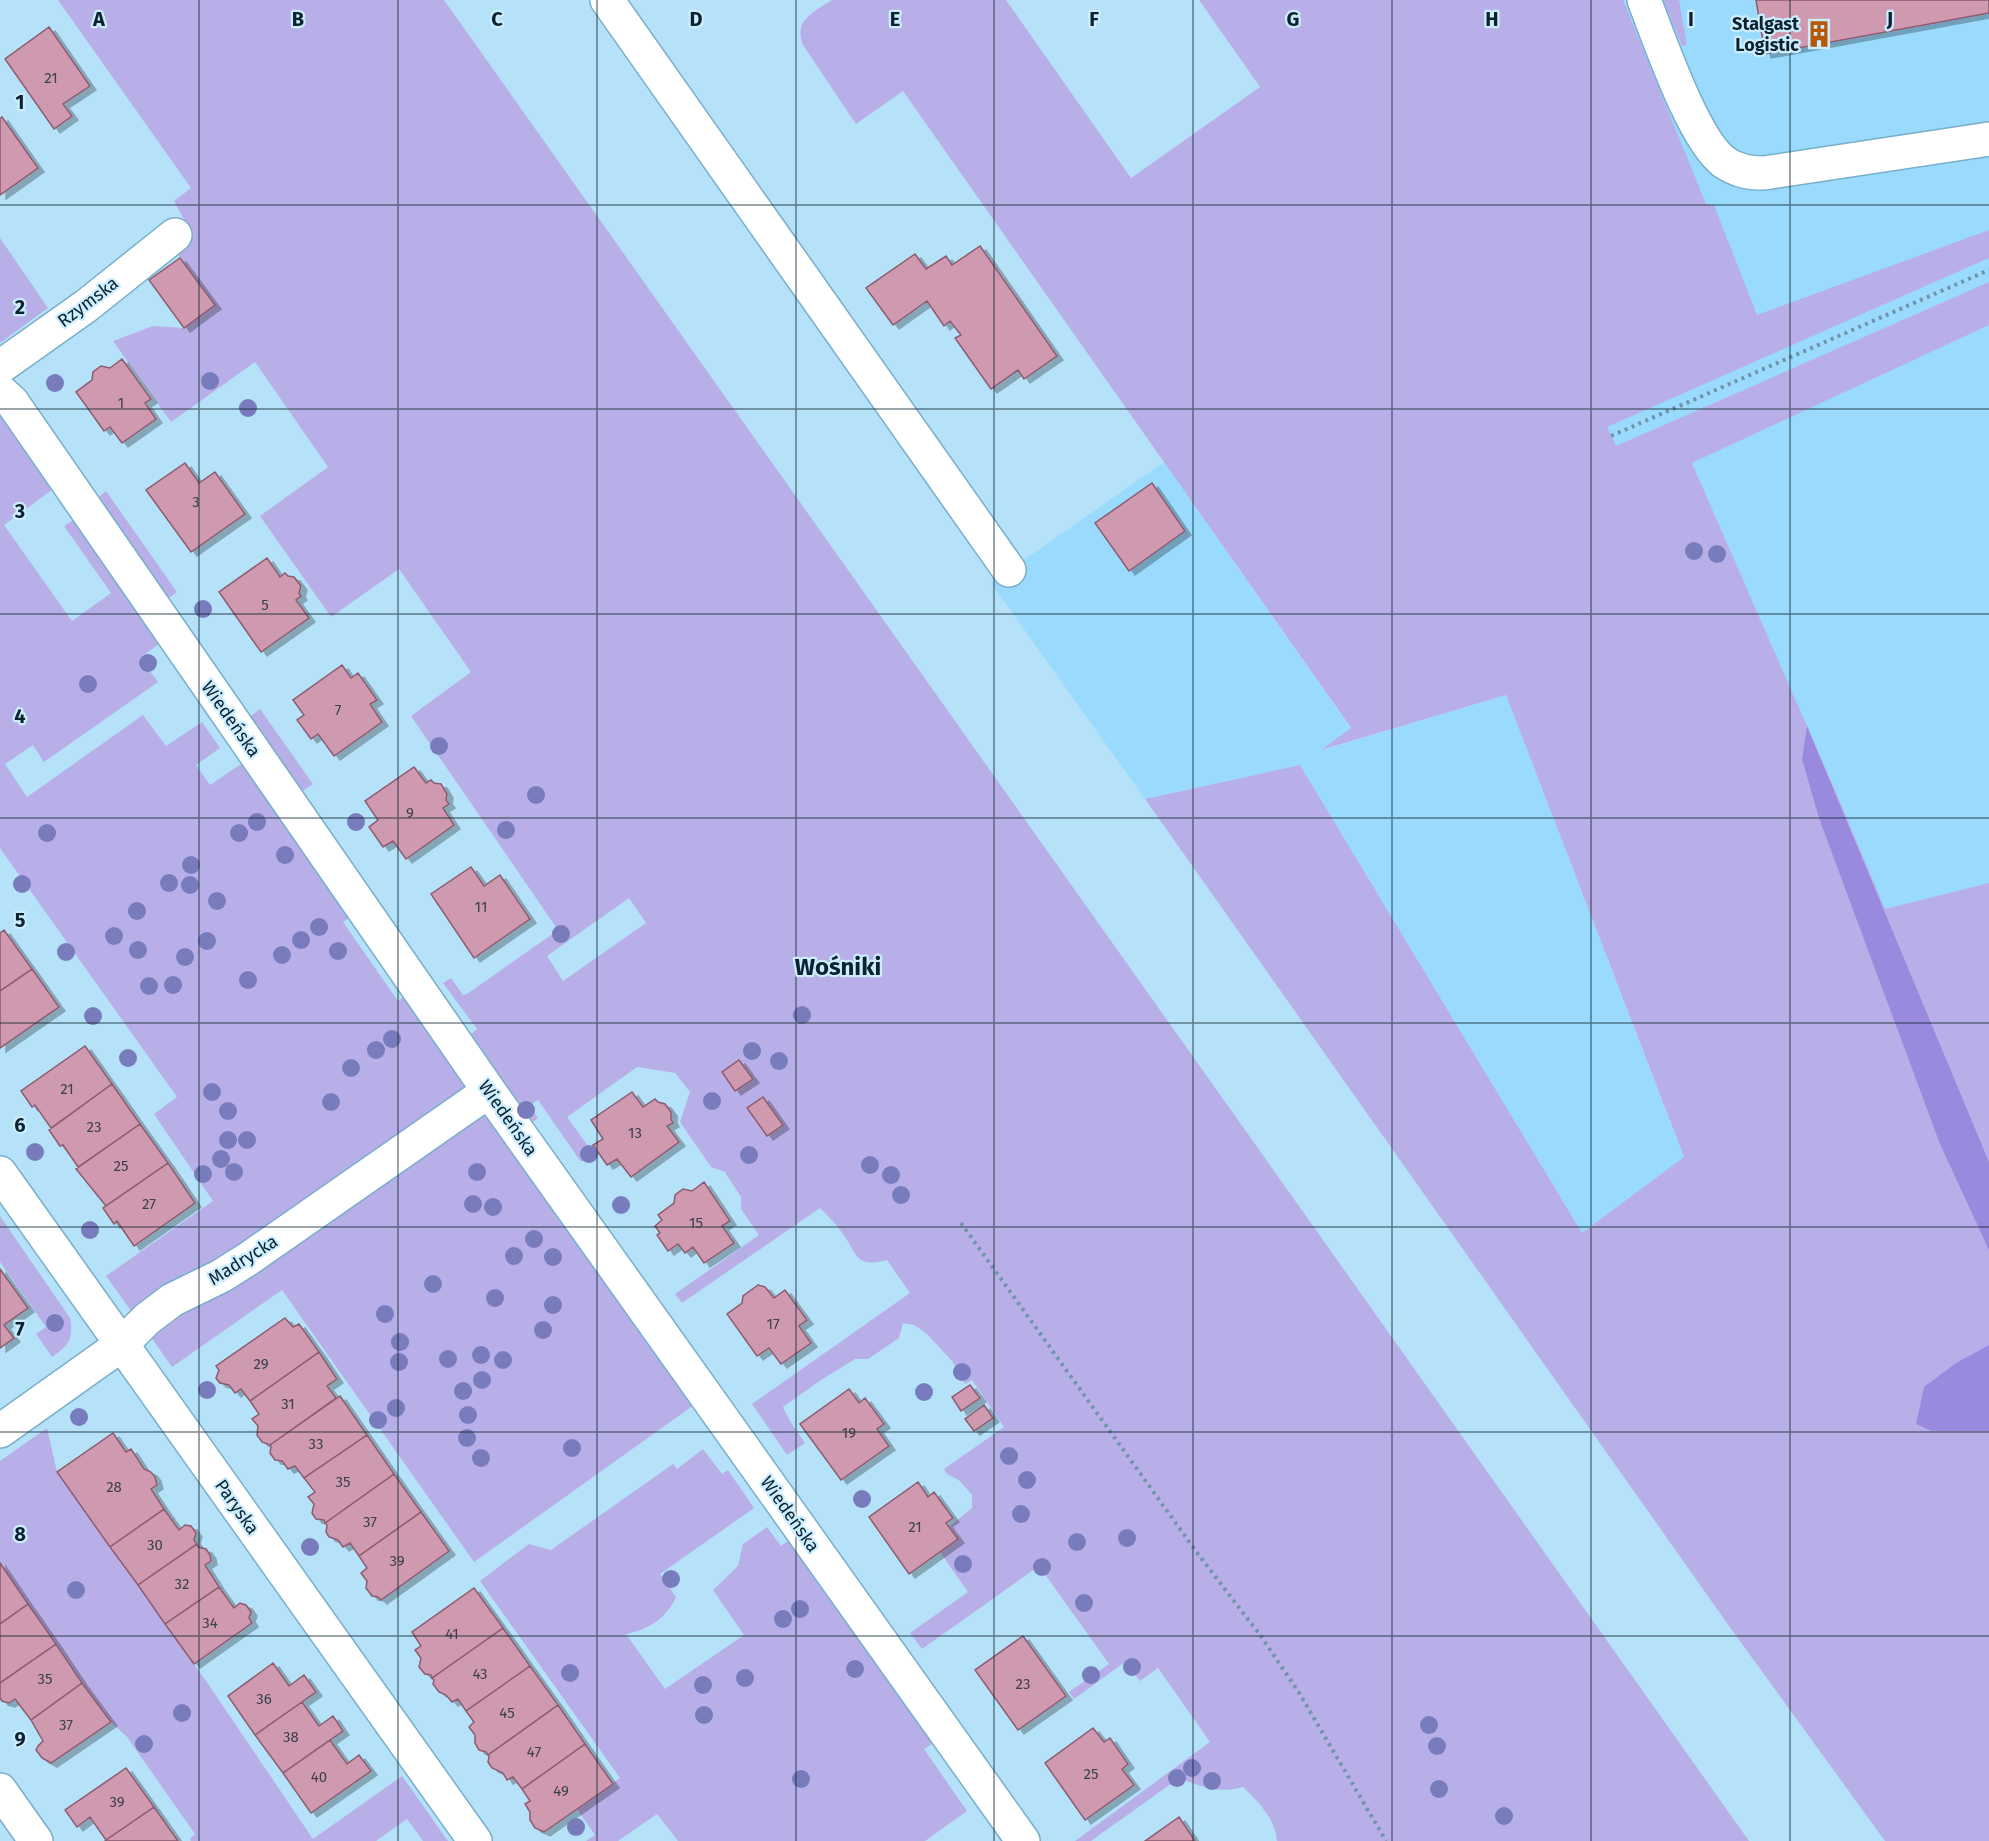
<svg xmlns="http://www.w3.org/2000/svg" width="1989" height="1841" font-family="'Fira Sans',sans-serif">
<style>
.built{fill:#9adbfd}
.green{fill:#b8afe8;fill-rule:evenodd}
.forest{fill:#9a8adf}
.building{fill:#cf99b0;stroke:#8c5b70;stroke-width:1.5;filter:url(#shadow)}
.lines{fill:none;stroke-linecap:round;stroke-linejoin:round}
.minor-casing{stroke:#77aeca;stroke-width:36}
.path{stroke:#7195a8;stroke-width:4;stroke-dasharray:3 4.5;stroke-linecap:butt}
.minor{stroke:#fff;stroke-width:33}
.tree{fill:#787cbc}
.grid{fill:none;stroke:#0c232e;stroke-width:1.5;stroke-opacity:0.55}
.labels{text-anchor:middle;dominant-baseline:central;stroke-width:4.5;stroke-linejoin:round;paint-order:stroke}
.number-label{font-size:15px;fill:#3d404e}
.poi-label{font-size:18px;font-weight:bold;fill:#0c232e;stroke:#ccedff;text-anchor:end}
.street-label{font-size:18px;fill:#0c232e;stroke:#ccedff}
.district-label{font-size:24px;font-weight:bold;fill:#0c232e;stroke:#ccedff}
.grid-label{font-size:20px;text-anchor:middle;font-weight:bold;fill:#0c232e;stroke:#ccedff;stroke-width:4.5;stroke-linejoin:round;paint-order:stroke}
</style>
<defs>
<filter id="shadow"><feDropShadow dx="6" dy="4" stdDeviation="0" flood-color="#0004"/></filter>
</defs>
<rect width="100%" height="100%" fill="#b5e2f9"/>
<path class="built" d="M1440,0H1989V1162L1838,797L1692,463L1629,491Z
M1164,462L1351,729L1323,750L1506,695L1684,1158L1582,1233L1300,765L1145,799L991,583Z"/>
<path class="green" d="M58,0H444L1749,1841H1277C1276,1820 1258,1801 1243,1787C1217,1794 1203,1787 1179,1778L1091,1841H1075L1210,1742L1158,1668L1140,1681L1125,1662L1074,1699L1069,1692L1109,1664L1039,1566L922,1649L910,1633L968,1592L940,1552L958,1540L949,1527L972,1508V1495L960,1481L947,1474L944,1469L1004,1427L972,1380L965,1384L952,1361L926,1333L914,1325L903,1323L899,1338L868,1359H855L821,1380L783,1407L790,1421L805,1443L787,1455L752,1404L910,1293L887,1260C855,1268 858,1255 843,1234C836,1224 828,1216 820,1208L682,1303L675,1294L759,1235L741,1209V1197L725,1172L711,1167L680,1122L690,1092L675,1073L637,1067L567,1117L593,1153L581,1162L538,1100L529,1106L538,1118L528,1125L470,1035L477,1029L443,983L451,978L463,995L467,994L558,930L411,716L471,672L399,569L331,617L260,516L328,467L255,362L171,422L113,341L153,326L184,328L215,305L180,258L176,249L193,236L174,201L191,188ZM629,898L646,923L563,981L547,956Z
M832,0H1006L1131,178L1260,87L1199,0H1623L1706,204L1714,205L1757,315L1989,230V258L1607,427L1616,446L1989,282V325L1692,463L1838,797L1885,909L1989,883V1841H1885L1734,1633L1145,799L1300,765L1582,1233L1684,1157L1506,695L1321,750L1351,728L903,91L856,124L803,45C793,20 814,12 832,0Z
M1663,0H1679L1687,45L1682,46Z
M0,238L48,308L0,343Z
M0,415L52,490L4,525L72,621L111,593L64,526L73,520L159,644L140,658L158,682L44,762L33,745L5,764L27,797L143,715L166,746L202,722L220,748L196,765L210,785L244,762L349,918L343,922L398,1001L407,995L471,1084L373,1154L134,1315L106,1276L213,1201L154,1114L177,1097L0,848Z
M106,491L177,592L166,600L95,500Z
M260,709L313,784L300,793L248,718Z
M481,1115L489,1117L694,1405L474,1562L282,1290L172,1367L146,1330Z
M0,1216L70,1318C74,1339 69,1345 52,1357L36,1334L46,1327L0,1262Z
M47,1428L57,1472L204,1678L313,1839L402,1776L448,1841H423L407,1819L376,1841H191L190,1839L195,1834L127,1737L111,1722L82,1683L0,1563V1461Z
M703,1449L722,1474L728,1470L754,1508L660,1574L676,1597C667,1618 648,1630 626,1634L665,1689L744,1635L713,1590L738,1566L743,1544L767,1527L781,1546L789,1540L933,1743L924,1749L967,1811L925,1841H678L657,1814L618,1841H586L595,1835L577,1809L620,1778L480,1581L529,1544L551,1550L673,1464L677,1469Z"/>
<path class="forest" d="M1807,726L1989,1162V1250L1940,1144L1819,818L1802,759Z
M1989,1345V1431H1932L1916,1424L1924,1387L1956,1363Z"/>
<path class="building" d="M1756,0H1989V13L1765,54Z
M49,27L90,86L63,104L72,116L54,129L5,59Z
M2,117L38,168L0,195V119Z
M980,246L1057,356L1024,379L1018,370L991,389L955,338L961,335L950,321L944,326L927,301L893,325L866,288L915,254L926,269L946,256L952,265Z
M180,258L215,305L184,328L149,280Z
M122,359L151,399L145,403L156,419L122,443L110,427L104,431L76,392L92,380L93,372L101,366L110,368Z
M185,463L199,483L215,472L245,514L191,552L146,490Z
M1152,483L1185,531L1129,571L1095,523Z
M267,558L280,577L285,573L288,576L294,577L301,586L299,593L301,596L296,600L309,618L261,652L219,592Z
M342,665L351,678L358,673L377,700L370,704L382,722L334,756L318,734L311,739L297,720L304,715L293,700Z
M414,767L426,783L431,780L434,783L441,784L447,794L446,800L449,804L443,808L454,825L406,859L393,841L383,847L369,827L378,820L365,801Z
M471,867L484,886L500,875L530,919L474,958L431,894Z
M4,930L32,969L0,991V933Z
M32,969L59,1007L0,1048V991Z
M85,1046L112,1084L51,1128L35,1105L32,1107L21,1091Z
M739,1060L753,1079L735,1091L722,1072Z
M112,1084L140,1124L78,1167L63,1145L60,1146L49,1130Z
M632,1092L643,1107L655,1099L658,1102L665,1104L671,1112V1119L673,1123L667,1126L679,1142L631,1177L617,1159L607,1165L593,1145L603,1139L591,1120Z
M763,1097L783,1125L767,1136L747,1108Z
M140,1124L168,1163L106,1206L76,1169Z
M168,1163L195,1203L134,1246L117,1221L114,1224L103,1208Z
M704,1182L730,1221L722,1226L734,1243L704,1263L693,1247L685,1253L678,1244L668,1251L657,1235L660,1233L655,1226L662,1220L658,1215L674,1203L675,1195L683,1189L692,1191Z
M0,1269L28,1308L4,1325L14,1338L0,1348Z
M758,1285L765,1287L774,1298L785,1290L807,1320L799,1326L811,1343L781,1364L769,1348L757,1356L727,1314L742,1303L743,1296Z
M285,1318L293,1327L299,1324L319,1352L250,1401L241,1389L235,1393L229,1385L220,1383L216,1378L219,1370L216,1366Z
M319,1352L337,1379L327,1386L336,1398L270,1445L262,1442L257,1435L258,1426L252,1419L259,1414L250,1401Z
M970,1385L980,1398L961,1411L952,1397Z
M849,1389L859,1403L865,1398L884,1424L877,1429L889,1446L841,1480L800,1424Z
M340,1396L367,1435L304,1478L295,1466L288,1469L282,1461L275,1460L270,1453L271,1446L270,1445Z
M984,1405L993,1418L974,1431L965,1419Z
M113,1433L126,1452L131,1449L144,1469L151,1472L155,1477L157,1485L151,1489L164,1509L110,1547L57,1472Z
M367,1435L394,1474L325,1523L324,1520L316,1519L312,1513L314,1504L308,1497L315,1492L304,1478Z
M394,1474L421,1512L359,1556L350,1543L343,1547L338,1540L329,1537L326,1532L327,1525L325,1523Z
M918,1482L928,1497L934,1492L953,1518L946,1523L958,1539L909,1574L869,1517Z
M164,1509L179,1530L185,1525L191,1526L196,1533L194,1540L197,1544L138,1585L110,1547Z
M421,1512L449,1551L381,1600L378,1597L372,1596L366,1588L367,1581L361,1573L367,1568L359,1556Z
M197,1544L198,1547L206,1549L210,1555L211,1561L205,1565L219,1587L165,1624L138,1585Z
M0,1563L28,1604L0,1624Z
M219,1587L234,1608L240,1603L246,1605L251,1612L249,1618L252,1623L194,1664L165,1624Z
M474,1588L503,1628L432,1678L431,1675L425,1674L419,1667L421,1658L415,1650L421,1646L412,1632Z
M28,1604L56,1644L0,1683V1624Z
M503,1628L530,1666L466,1711L458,1699L452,1702L446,1695L439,1692L433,1684L434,1680L432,1678Z
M1023,1636L1066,1696L1018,1730L975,1670Z
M56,1644L82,1683L31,1720L15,1699L9,1703L2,1701L0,1698V1683Z
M273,1663L289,1686L304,1675L316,1692L255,1735L228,1696Z
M530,1666L558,1705L488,1755L486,1752L479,1750L475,1743V1735L469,1727L474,1722L466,1711Z
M82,1683L111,1722L51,1763L42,1758L36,1750L38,1746L43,1741L31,1720Z
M302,1702L319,1726L333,1716L343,1731L283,1773L255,1735Z
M558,1705L585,1744L522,1789L513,1777L507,1780L503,1773L492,1768L488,1762L489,1757L488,1755Z
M1093,1728L1104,1742L1110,1738L1128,1764L1122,1769L1134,1785L1085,1820L1045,1763Z
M330,1740L347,1764L359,1755L371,1771L311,1813L283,1773Z
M585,1744L613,1784L544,1832L535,1828L530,1820V1812L525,1804L530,1801L522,1789Z
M126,1768L154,1807L106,1840L90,1817L77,1827L65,1810Z
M154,1807L178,1841H105L106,1840Z
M1179,1817L1195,1841H1145Z"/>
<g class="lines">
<defs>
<path id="minor" d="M607,0L1009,570
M1644,0C1659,38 1693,139 1724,162C1737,171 1749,173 1764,173L1989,139
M0,367L86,306L175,235
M0,391L12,402L489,1091L1023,1841
M0,1173L475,1841
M0,1431L121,1345L147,1319L172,1300L221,1276L248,1259L489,1091
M0,1790L36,1841"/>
</defs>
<use href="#minor" class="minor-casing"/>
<path class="path" d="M1611,436L1989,270
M961,1223L1195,1550L1260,1635L1298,1691L1386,1841"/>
<use href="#minor" class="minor"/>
</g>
<g class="tree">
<circle cx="210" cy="381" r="9"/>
<circle cx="55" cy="383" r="9"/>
<circle cx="248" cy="408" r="9"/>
<circle cx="1694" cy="551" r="9"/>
<circle cx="1717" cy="554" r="9"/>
<circle cx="203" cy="609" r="9"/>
<circle cx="148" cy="663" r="9"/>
<circle cx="88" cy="684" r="9"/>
<circle cx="439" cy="746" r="9"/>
<circle cx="536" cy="795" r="9"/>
<circle cx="257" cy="822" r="9"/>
<circle cx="356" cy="822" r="9"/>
<circle cx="506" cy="830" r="9"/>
<circle cx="47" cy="833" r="9"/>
<circle cx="239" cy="833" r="9"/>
<circle cx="285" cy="855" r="9"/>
<circle cx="191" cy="865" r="9"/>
<circle cx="169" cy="883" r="9"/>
<circle cx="22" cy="884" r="9"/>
<circle cx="190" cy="885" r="9"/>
<circle cx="217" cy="901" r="9"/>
<circle cx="137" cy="911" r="9"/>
<circle cx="319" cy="927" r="9"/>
<circle cx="561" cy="934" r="9"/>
<circle cx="114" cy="936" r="9"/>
<circle cx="301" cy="940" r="9"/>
<circle cx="207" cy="941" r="9"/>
<circle cx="138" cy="950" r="9"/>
<circle cx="338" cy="951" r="9"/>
<circle cx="66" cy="952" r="9"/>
<circle cx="282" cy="955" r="9"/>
<circle cx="185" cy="957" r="9"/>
<circle cx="248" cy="980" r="9"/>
<circle cx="173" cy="985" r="9"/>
<circle cx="149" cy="986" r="9"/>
<circle cx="802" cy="1015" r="9"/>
<circle cx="93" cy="1016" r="9"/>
<circle cx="392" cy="1039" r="9"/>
<circle cx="376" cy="1050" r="9"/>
<circle cx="752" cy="1051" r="9"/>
<circle cx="128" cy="1058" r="9"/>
<circle cx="779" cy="1061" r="9"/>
<circle cx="351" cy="1068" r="9"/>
<circle cx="212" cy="1092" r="9"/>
<circle cx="712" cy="1101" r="9"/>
<circle cx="331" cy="1102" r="9"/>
<circle cx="526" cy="1110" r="9"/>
<circle cx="228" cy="1111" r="9"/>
<circle cx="228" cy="1140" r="9"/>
<circle cx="247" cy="1140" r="9"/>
<circle cx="35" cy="1152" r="9"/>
<circle cx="589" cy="1154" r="9"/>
<circle cx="749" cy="1155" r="9"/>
<circle cx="221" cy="1159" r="9"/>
<circle cx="870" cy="1165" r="9"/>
<circle cx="234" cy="1172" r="9"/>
<circle cx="477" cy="1172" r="9"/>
<circle cx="203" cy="1174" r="9"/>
<circle cx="891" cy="1175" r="9"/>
<circle cx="901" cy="1195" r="9"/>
<circle cx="473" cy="1204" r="9"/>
<circle cx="621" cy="1205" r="9"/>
<circle cx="493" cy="1207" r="9"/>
<circle cx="90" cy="1230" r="9"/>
<circle cx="534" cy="1239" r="9"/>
<circle cx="514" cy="1256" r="9"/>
<circle cx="553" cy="1257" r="9"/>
<circle cx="433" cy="1284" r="9"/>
<circle cx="495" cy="1298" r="9"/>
<circle cx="553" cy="1305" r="9"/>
<circle cx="385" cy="1314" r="9"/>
<circle cx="55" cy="1323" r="9"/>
<circle cx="543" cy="1330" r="9"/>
<circle cx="400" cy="1342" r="9"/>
<circle cx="481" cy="1355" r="9"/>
<circle cx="448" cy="1359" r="9"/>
<circle cx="503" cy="1360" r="9"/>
<circle cx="399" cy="1362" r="9"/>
<circle cx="962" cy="1372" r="9"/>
<circle cx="482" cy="1380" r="9"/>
<circle cx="207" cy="1390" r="9"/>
<circle cx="463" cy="1391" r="9"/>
<circle cx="924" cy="1392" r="9"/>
<circle cx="396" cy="1408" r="9"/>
<circle cx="468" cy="1415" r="9"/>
<circle cx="79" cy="1417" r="9"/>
<circle cx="378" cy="1420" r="9"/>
<circle cx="467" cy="1438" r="9"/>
<circle cx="572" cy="1448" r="9"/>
<circle cx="1009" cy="1456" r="9"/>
<circle cx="481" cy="1458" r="9"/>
<circle cx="1027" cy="1480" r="9"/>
<circle cx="862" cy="1499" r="9"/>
<circle cx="1021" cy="1514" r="9"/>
<circle cx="1127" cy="1538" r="9"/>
<circle cx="1077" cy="1542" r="9"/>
<circle cx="310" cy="1547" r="9"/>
<circle cx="963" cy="1564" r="9"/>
<circle cx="1042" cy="1567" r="9"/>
<circle cx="671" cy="1579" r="9"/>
<circle cx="76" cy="1590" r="9"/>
<circle cx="1084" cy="1603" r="9"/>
<circle cx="800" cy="1609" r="9"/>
<circle cx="783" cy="1619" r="9"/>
<circle cx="1132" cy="1667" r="9"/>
<circle cx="855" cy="1669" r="9"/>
<circle cx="570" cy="1673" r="9"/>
<circle cx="1091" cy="1675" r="9"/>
<circle cx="745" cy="1678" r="9"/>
<circle cx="703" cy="1685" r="9"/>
<circle cx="182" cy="1713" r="9"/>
<circle cx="704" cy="1715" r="9"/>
<circle cx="1429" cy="1725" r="9"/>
<circle cx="144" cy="1744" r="9"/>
<circle cx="1437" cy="1746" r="9"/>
<circle cx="1192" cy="1768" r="9"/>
<circle cx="1177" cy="1778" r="9"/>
<circle cx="801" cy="1779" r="9"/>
<circle cx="1212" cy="1781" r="9"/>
<circle cx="1439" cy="1789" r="9"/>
<circle cx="1504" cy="1816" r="9"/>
<circle cx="576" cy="1827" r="9"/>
</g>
<path class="grid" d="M199,0V1841M398,0V1841M597,0V1841M796,0V1841M994,0V1841M1193,0V1841M1392,0V1841M1591,0V1841M1790,0V1841M0,205H1989M0,409H1989M0,614H1989M0,818H1989M0,1023H1989M0,1227H1989M0,1432H1989M0,1636H1989"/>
<defs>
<symbol id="building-bare" viewBox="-9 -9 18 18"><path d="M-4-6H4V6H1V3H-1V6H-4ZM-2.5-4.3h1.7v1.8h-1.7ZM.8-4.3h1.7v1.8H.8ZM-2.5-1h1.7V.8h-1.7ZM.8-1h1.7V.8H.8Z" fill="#b65806" stroke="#ccedff" stroke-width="2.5" paint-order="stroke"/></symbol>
</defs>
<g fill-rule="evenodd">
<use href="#building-bare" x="1800" y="15" width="38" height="38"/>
</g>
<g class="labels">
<g class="number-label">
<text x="51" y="78">21</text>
<text x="121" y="403">1</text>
<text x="196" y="502">3</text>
<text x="265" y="605">5</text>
<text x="338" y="710">7</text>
<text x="410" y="813">9</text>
<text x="481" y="907">11</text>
<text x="67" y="1089">21</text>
<text x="94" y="1127">23</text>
<text x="635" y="1133">13</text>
<text x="121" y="1166">25</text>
<text x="149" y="1204">27</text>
<text x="696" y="1223">15</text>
<text x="773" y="1324">17</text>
<text x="261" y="1364">29</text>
<text x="288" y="1404">31</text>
<text x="849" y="1433">19</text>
<text x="316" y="1444">33</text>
<text x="343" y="1482">35</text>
<text x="114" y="1487">28</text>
<text x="370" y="1522">37</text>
<text x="915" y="1527">21</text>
<text x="155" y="1545">30</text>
<text x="397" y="1561">39</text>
<text x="182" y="1584">32</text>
<text x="210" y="1623">34</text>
<text x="452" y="1634">41</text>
<text x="480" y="1674">43</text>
<text x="45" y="1679">35</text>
<text x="1023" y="1684">23</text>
<text x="264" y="1699">36</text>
<text x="507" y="1713">45</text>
<text x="66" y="1725">37</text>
<text x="291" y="1737">38</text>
<text x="534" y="1752">47</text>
<text x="1091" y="1774">25</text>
<text x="319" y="1777">40</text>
<text x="561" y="1791">49</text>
<text x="117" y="1802">39</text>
</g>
<g class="poi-label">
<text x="1799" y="24">Stalgast<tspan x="1799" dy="21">Logistic</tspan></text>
</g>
<g class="street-label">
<text transform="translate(88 302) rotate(-37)">Rzymska</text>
<text transform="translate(231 719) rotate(55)">Wiedeńska</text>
<text transform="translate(508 1118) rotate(55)">Wiedeńska</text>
<text transform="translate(243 1260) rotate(-32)">Madrycka</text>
<text transform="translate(237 1507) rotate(55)">Paryska</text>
<text transform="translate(790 1514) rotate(55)">Wiedeńska</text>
</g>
<g class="district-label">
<text x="838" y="967">Wośniki</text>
</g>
</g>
<g class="grid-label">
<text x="99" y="26">A</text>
<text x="298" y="26">B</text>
<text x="497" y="26">C</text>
<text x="696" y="26">D</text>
<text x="895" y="26">E</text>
<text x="1094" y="26">F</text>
<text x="1293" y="26">G</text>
<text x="1492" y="26">H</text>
<text x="1691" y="26">I</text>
<text x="1890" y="26">J</text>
<text x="20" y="109">1</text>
<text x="20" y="314">2</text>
<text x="20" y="518">3</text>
<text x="20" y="723">4</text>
<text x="20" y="927">5</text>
<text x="20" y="1132">6</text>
<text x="20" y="1336">7</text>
<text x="20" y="1541">8</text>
<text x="20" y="1746">9</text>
</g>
</svg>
